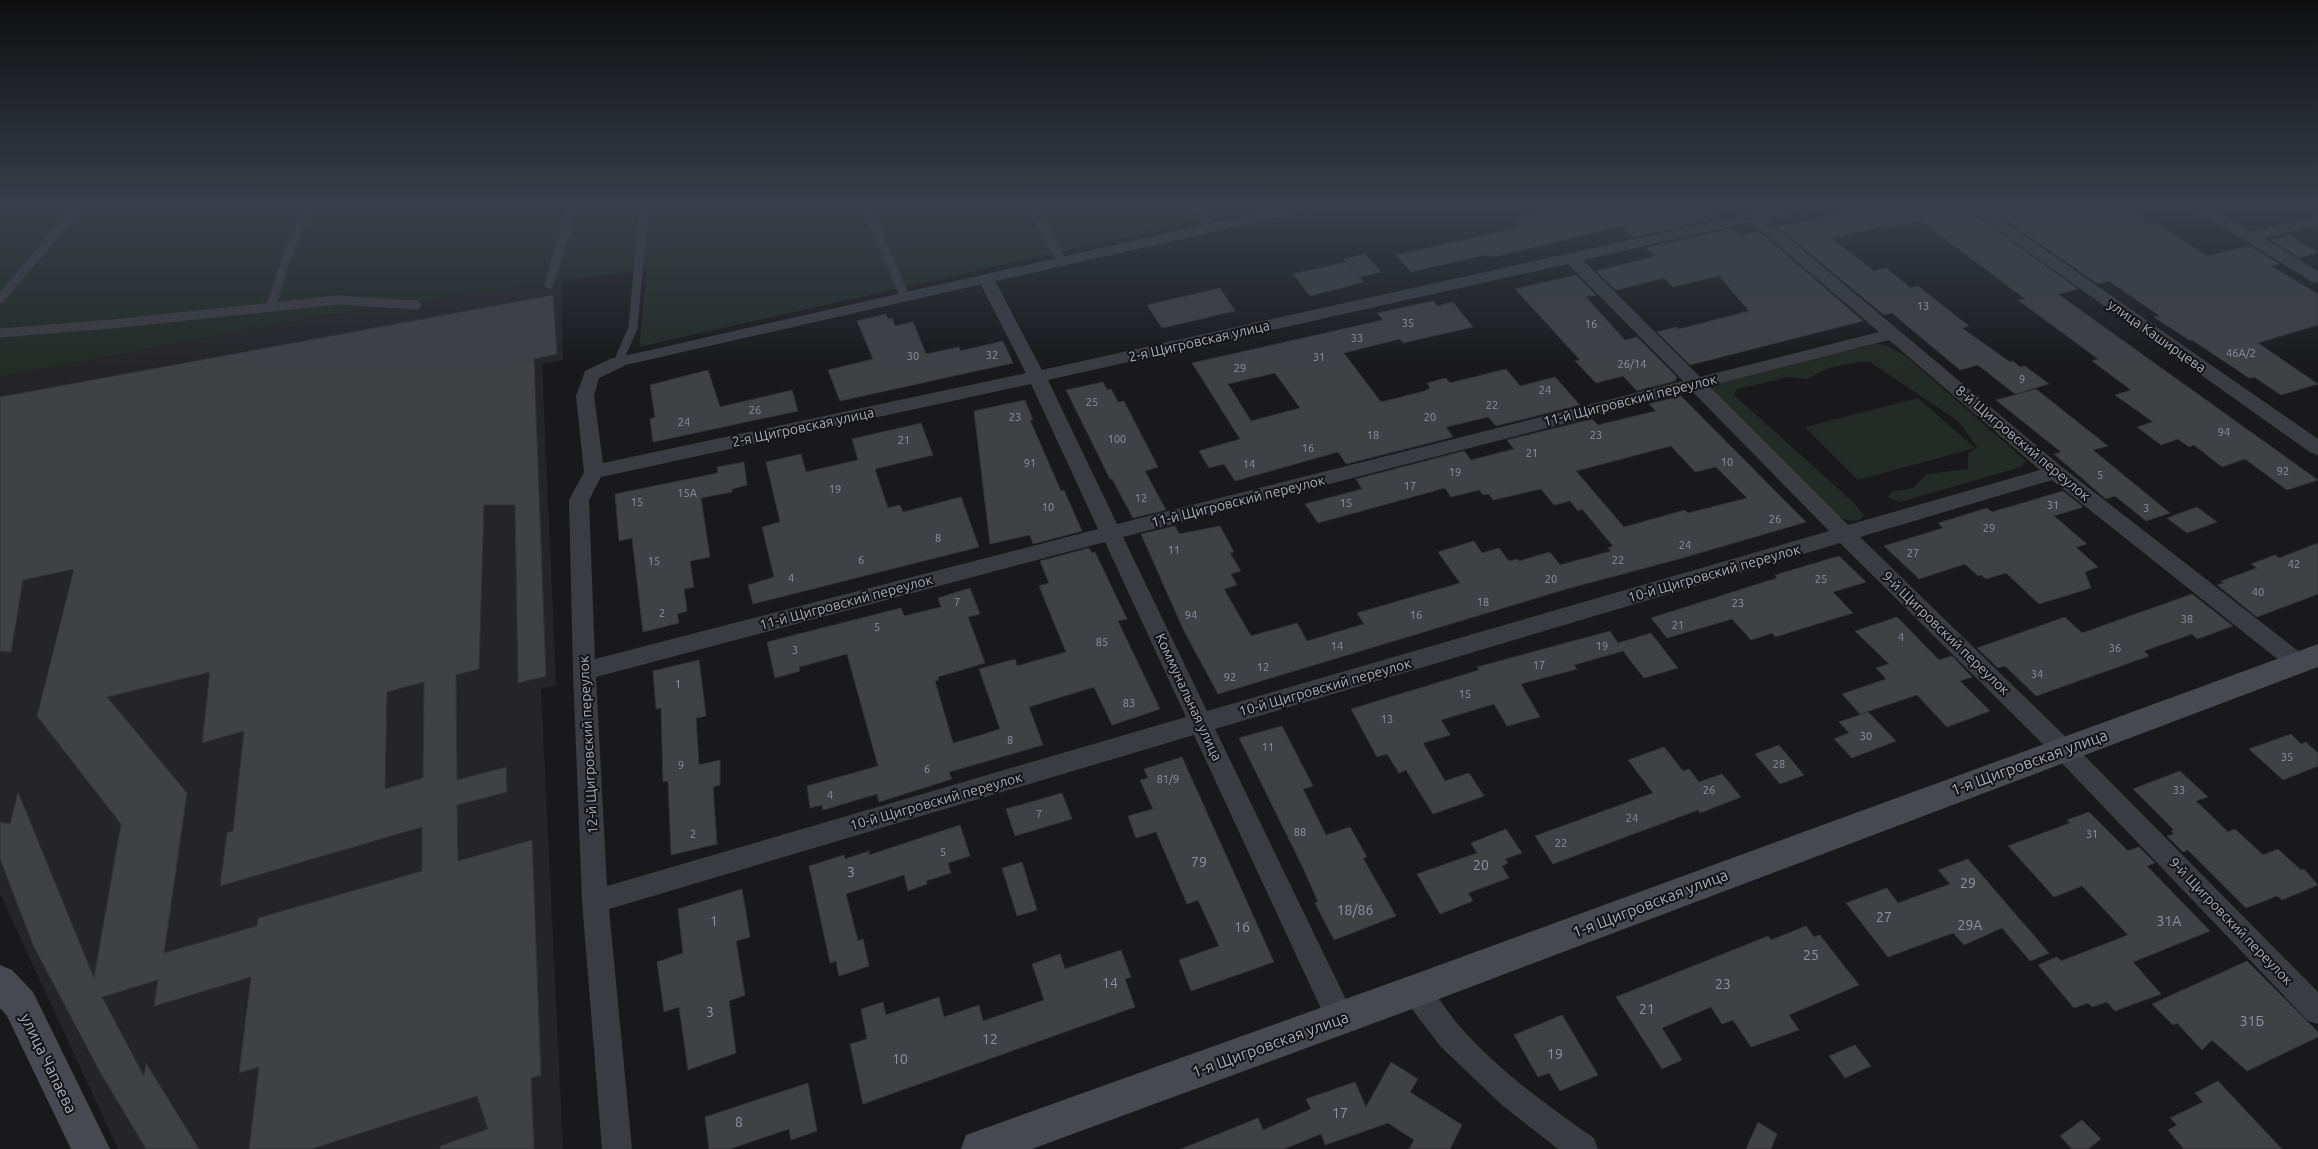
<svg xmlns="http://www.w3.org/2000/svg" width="2318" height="1149" font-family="Ubuntu,sans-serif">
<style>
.built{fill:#252528}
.green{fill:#222b25}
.building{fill:#404145;stroke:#333337;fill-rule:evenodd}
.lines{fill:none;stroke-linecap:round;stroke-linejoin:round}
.lane{stroke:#3b3c42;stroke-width:9}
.street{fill:#3b3c42;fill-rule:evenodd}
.secondary{fill:#474850;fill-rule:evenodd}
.labels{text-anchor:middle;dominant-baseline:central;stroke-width:4;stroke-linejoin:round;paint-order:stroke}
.number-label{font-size:11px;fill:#90929e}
.street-label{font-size:14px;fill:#abadbb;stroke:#141416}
.near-number-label{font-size:14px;fill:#90929e}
.near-street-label{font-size:16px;fill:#abadbb;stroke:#141416}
</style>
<rect width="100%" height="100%" fill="#19191b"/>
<path class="built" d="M561,281L563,360L542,364L556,685L541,689L563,1149H118L0,894V377L323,316Z"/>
<path class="green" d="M0,206H1262L639,347L647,269L323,316L0,377Z
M1877,344L1888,346L1907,357L2026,461L2021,467L1900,502L1888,497L1892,492L1913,488L1927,474L1968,469V454L1977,447L1958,421L1870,362H1859L1829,368L1807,379L1788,377L1737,389L1734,395L1853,502L1864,515L1858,521L1845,520L1834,514L1711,391L1716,382Z
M1918,398L1975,448L1858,480L1805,427Z"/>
<path class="building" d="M1566,206H1704L1719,218L1634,237L1621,226L1494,257L1484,255L1411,272L1396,255L1523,227L1513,218Z
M1863,206H1962L2078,289L2058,294L2318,480L2287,490L2245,459L2222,467L2194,445L2189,447L2178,439L2161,445L2137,427L2153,422L2115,395L2131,390L2092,361L2098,359L2018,300L2025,299L1920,220L1891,227L1888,225L1831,238L1874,271L1886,268L1911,288L1918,286L1969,326L1962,328L2010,362L2013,361L2020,367L2025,366L2049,384L2015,394L1978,365L1960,370L1892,313L1884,315L1778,227L1865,207Z
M1985,206H2122L2151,224L2156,223L2207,256L2250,246L2279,264L2271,266L2318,294V325L2258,343L2318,384L2281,395L2254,377L2249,378L2192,340H2189L2154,317L2160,316L2109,281L2098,284Z
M1732,228L1740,235L1759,231L1863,321L1690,365L1657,332L1676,327L1679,329L1749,311L1719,276L1673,287L1664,278L1616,290L1596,271L1656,256L1646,248Z
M2290,236L2318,252L2300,258L2271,240Z
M1365,254L1381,272L1360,277L1344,259Z
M1346,262L1364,282L1310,296L1293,274Z
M1576,275L1596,295L1586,297L1594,306L1625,340L1637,337L1677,377L1675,381L1637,391L1623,376L1596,383L1575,361L1580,360L1515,289Z
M1220,288L1235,311L1162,328L1147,305Z
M553,295L557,354L534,359L546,676L518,683L515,505H484L479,669L456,675L457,780L506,767L507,792L457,805L458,861L532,840L541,1075L531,1078L534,1149H440V1146L488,1129L477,1096L311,1149H249L259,1067L239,1073L251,977L154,1006L158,980L102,997L144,1076L146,1063L199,1149H146L100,1072L34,947L0,859V822L10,824L18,792L94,978L121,824L37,716L74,569L23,580L11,652L0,651V397ZM210,672L202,743L244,731L233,831L227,833L220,886L422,827V871L258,918L257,926L164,953L187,793L107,697ZM424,682L423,778L385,789L387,692Z
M1433,301L1437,306L1453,302L1473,327L1403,343L1400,339L1344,353L1381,402L1425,391L1430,388L1427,383L1446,378L1450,383L1506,369L1520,386L1555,377L1580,405L1496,426L1488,417L1446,427L1453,437L1346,464L1338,452L1235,481L1224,464L1209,468L1199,451L1240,439L1192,363L1374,322L1383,320L1377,313ZM1275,373L1300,408L1251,421L1228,384Z
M886,314L888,319L892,318L895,326L913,322L926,354L959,347L960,351L1003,341L1013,363L840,401L828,370L873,359L857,321Z
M708,370L720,407L792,390L798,411L653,442L650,419L655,417L650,385Z
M1103,382L1107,390L1111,389L1118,402L1124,401L1158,467L1145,471L1166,510L1133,518L1112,479H1110L1066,390Z
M2036,389L2108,446L2093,450L2170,513L2146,521L2115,496L2106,499L2054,454L2061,452L1996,400Z
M1681,396L1806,522L1679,559L1570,588L1218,694L1184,631L1141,534L1175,526L1179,534L1220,526L1234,552L1230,553L1241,571L1231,574L1237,585L1224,589L1251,636L1297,623L1307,641L1364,624L1357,613L1460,583L1438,552L1474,541L1482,553L1499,548L1509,561L1517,559L1519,561L1550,552L1560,565L1611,551L1608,548L1613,546L1582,509L1578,511L1570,501L1554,505L1541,489L1493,500L1489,494L1483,495L1479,490L1451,497L1445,488L1318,523L1305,504L1362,489L1356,479L1464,451L1471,460L1514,449L1507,440L1592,419L1598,425L1656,411L1649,404ZM1671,446L1695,472L1716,467L1747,498L1688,513L1685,510L1624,527L1576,471Z
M1025,400L1033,420H1030L1061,491L1064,490L1082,531L1033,544L1030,535L990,544L974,411Z
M921,423L933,455L875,469L888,508L900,505L903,512L961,497L979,547L753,604L748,585L774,577L762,527L780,522L766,462L801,454L806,472L858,460L852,439Z
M744,462L747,485L732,489V492L701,498L710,557L690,561L694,587L684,589L687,611L677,614L679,623L643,632L632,538L619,541L615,494L718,473L717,467Z
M2063,491L2083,507L2054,516L2087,544L2076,547L2098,567L2085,572L2091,588L2039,604L2006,573L1986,579L1981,575L1978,576L1965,564L1919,579L1884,546L1943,528L1938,523L1987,508L1992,512Z
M2197,507L2217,522L2187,533L2167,518Z
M2318,543V594L2257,617L2217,585L2224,583L2221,581L2257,568L2251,564L2275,555L2279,558Z
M1089,548L1092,553L1095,552L1127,619L1118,621L1160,709L1112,725L1094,687L1029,707L1043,745L949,772L952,779L879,802L877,794L823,810L822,805L810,808L807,786L878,766L847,654L799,667L800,671L775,678L767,642L901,608L904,616L941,607L938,598L970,588L980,614L968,617L985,663L938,677L939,680L935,681L953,743L978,736L1000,729L979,669L1015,659L1017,666L1066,652L1039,586L1049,583L1040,561Z
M1839,556L1866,582L1833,592L1853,613L1775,637L1772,633L1751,640L1732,619L1667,638L1651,618L1777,578L1775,575Z
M2192,594L2233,626L2197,639L2192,634L2144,651L2149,656L2036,696L2005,666L1998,668L1977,648L2065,617L2082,633Z
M1897,617L1939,660L1952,656L1972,677L1960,681L1990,711L1947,727L1917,695L1860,714L1842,694L1886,679L1876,668L1889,664L1855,631Z
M1610,631L1618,643L1651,633L1678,668L1644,678L1623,651L1574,665L1577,669L1521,684L1540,717L1507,726L1494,704L1441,720L1450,735L1423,743L1445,781L1469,773L1484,796L1433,814L1406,770L1399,773L1387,754L1377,757L1351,709L1479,670L1477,667Z
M699,660L706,716L696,718L699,765L720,760V785L713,787L717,844L671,855L668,781L663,782L661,708L656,709L653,671Z
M1868,712L1896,741L1852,758L1834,739L1849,733L1839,722Z
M1282,726L1313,786L1303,789L1326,835L1350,827L1367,857L1363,858L1396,916L1334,940L1315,903L1318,902L1304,870L1239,738Z
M2291,734L2301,744L2306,742L2318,753V766L2283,780L2249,749Z
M1779,745L1804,775L1780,784L1755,754Z
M1664,747L1683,771L1689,769L1699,782L1722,774L1741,797L1700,813L1698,810L1553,864L1535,836L1653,793L1628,760Z
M1182,757L1274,962L1191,991L1179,960L1219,946L1198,900L1187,904L1156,832L1136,838L1128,816L1153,809L1140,780L1148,778L1144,769Z
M2180,771L2208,797L2196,801L2228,832L2235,829L2263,855L2278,849L2301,870L2304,869L2318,885L2282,900L2277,896L2246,908L2188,850L2183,852L2167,836L2174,834L2171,831L2174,830L2133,789Z
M1062,793L1072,819L1015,836L1006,809Z
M2089,812L2128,851L2139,847L2155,863L2147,866L2210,931L2133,962L2161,994L2115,1011L2107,1002L2092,1007L2088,1003L2074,1008L2038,965L2057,957L2061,961L2128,935L2082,886L2054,897L2008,846L2070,823L2067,820Z
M960,825L970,856L948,863L951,873L926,881L927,884L908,891L904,875L846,894L858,941L863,939L869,966L839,976L836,961L830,963L809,866L844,855L845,859L869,851V855Z
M1506,829L1522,853L1505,859L1508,863L1502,866L1509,878L1468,893L1473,901L1440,914L1417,874L1477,853L1471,843Z
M1968,859L2049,953L2030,961L2002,928L1964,945L1953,933L1888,957L1846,903L1887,888L1898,903L1950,884L1938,870Z
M1022,862L1037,910L1017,916L1002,868Z
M742,889L750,937L736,941L745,995L729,1001L736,1053L688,1070L679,1007L664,1012L657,962L683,953L678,909Z
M1806,926L1814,937L1820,935L1859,985L1789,1015L1799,1030L1751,1047L1733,1020L1722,1024L1711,1007L1662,1028L1682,1060L1662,1069L1616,997L1768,936L1771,940Z
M1121,950L1131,977L1125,979L1135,1007L863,1104L850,1044L867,1039L861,1009L883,1002L886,1015L939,997L944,1017L979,1005L983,1021L1044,1000L1032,964L1060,954L1065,969Z
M2247,961L2318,1032V1037L2247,1071L2212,1040L2202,1050L2177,1023L2173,1025L2152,1004Z
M1562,1015L1598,1075L1560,1091L1549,1073L1538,1077L1514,1035Z
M1855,1045L1871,1066L1845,1078L1829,1056Z
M1391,1062L1418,1079L1410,1092L1462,1125L1450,1149H1409L1414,1140L1388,1123L1325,1145L1321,1134L1284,1149H1181L1258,1118L1263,1130L1311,1109L1306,1099L1355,1082L1366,1107Z
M2218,1081L2282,1149H2184L2168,1130L2177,1125L2170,1118L2203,1102L2195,1093Z
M808,1083L817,1131L791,1140L789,1129L730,1149H709L705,1117Z
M2082,1120L2101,1139L2088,1149H2072L2060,1136Z
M1758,1122L1777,1134L1771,1149H1746Z"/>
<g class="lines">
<path class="lane" d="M866,206L905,297
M1031,206L1062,261
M1194,206L1210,227
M549,284L573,206
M0,299L79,206
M271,306L290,248L309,206
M0,333L111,324L338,300L416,305
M618,362L1307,206
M618,362L633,328L644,206"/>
<path class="street" d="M1783,206H1811L1809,209L1766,219L2062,467L2306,657L2309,663L2306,669L2298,672L2290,669L2052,480L1860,537L2071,742L2318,992V1024L2308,1021L2055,756L1840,543L1215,729L1350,1008L1354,1018L1350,1028L1340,1032L1330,1028L1194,735L609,909L632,1149H602L582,901L573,671L569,500L584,472L576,396L585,371L612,358H624L627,362L624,366L599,378L594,396L603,463L1026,373L978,279L980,275H992L994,279L1042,370ZM1751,222L1879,332L1700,377L1583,260ZM1568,264L1683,381L1117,524L1048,380ZM1889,340L2040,470L1848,525L1709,386ZM1031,384L1098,529L595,659L589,500L601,477ZM1692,391L1829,531L1207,711L1123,537ZM1105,542L1186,717L607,886L596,677Z
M1964,206H1982L2318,439V455L2311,453Z
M2190,206H2209L2252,232L2318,215V225L2264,238L2318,271V283L2312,282Z
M1415,978C1432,985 1444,1007 1456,1022C1495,1068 1545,1104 1594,1138L1598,1149H1558L1503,1106L1441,1047L1405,1000L1401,991L1405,982Z"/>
<path class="secondary" d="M2318,644V667L1415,1008L1032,1149H961L966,1135L980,1130L1415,974Z
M0,965L12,970L33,992L110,1149H71L7,1016L0,1008Z"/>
</g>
<linearGradient id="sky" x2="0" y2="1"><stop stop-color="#0e0e0f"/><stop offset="0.56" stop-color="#383e4a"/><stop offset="1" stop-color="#383e4a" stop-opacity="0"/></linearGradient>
<rect width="2318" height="367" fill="url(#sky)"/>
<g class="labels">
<g class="number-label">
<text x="1923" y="306">13</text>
<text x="1408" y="323">35</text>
<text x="1591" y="324">16</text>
<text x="1357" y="338">33</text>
<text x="2241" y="353">46А/2</text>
<text x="992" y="355">32</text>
<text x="913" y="356">30</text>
<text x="1319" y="357">31</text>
<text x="1632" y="364">26/14</text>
<text x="1240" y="368">29</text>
<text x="2022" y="379">9</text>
<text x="1545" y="390">24</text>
<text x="1092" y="402">25</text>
<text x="1492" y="405">22</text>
<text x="755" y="410">26</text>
<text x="1015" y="417">23</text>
<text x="1430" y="417">20</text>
<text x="684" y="422">24</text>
<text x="2224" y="432">94</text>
<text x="1373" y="435">18</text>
<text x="1596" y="435">23</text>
<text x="1117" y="439">100</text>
<text x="904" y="440">21</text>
<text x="1308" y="448">16</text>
<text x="1532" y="453">21</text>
<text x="1727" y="462">10</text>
<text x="1030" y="463">91</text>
<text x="1249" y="464">14</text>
<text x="2283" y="471">92</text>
<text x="1455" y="472">19</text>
<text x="2100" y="475">5</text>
<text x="1410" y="486">17</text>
<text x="835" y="489">19</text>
<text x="687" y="493">15А</text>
<text x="1141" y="498">12</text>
<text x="637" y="502">15</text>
<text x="1346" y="503">15</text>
<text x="2053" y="505">31</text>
<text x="1048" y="507">10</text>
<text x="2146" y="508">3</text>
<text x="1775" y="519">26</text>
<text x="1989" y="528">29</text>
<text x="938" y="538">8</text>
<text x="1685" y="545">24</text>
<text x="1174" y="550">11</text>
<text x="1913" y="553">27</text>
<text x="861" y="560">6</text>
<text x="1618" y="560">22</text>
<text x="654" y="561">15</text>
<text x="2294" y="564">42</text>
<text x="791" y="578">4</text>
<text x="1551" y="579">20</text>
<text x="1821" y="579">25</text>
<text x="2258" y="592">40</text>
<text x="957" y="602">7</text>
<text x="1483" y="602">18</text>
<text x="1738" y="603">23</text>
<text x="662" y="613">2</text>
<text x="1191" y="615">94</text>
<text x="1416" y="615">16</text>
<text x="2187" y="619">38</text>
<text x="1678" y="625">21</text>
<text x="877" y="627">5</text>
<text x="1901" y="637">4</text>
<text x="1102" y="642">85</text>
<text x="1337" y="646">14</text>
<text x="1602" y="646">19</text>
<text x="2115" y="648">36</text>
<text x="795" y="650">3</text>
<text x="1539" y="665">17</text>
<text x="1263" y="667">12</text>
<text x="2037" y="674">34</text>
<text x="1230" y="677">92</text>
<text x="678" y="684">1</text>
<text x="1465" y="694">15</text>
<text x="1129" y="703">83</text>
<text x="1387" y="719">13</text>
<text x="1866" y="736">30</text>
<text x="1010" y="740">8</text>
<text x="1268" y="747">11</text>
<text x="2287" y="757">35</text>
<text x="1779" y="764">28</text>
<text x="681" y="765">9</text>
<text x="927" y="769">6</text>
<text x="1168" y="779">81/9</text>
<text x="1709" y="790">26</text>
<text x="2179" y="790">33</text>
<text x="830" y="795">4</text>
<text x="1039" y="814">7</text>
<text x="1632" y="818">24</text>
<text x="1300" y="832">88</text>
<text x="693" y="834">2</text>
<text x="2092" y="834">31</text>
<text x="1561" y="843">22</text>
<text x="943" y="852">5</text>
</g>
<g class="street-label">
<text transform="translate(2157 336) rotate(35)">улица Каширцева</text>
<text transform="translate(1199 341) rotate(-13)">2-я Щигровская улица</text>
<text transform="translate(1630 400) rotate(-14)">11-й Щигровский переулок</text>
<text transform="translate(803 427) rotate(-12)">2-я Щигровская улица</text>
<text transform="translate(2023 443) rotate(40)">8-й Щигровский переулок</text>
<text transform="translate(1238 501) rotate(-14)">11-й Щигровский переулок</text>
<text transform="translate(1714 573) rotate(-16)">10-й Щигровский переулок</text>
<text transform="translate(846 602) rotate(-15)">11-й Щигровский переулок</text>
<text transform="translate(1946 633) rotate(44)">9-й Щигровский переулок</text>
<text transform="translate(1325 687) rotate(-16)">10-й Щигровский переулок</text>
<text transform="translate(1189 697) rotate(65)">Коммунальная улица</text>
<text transform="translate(588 745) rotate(-93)">12-й Щигровский переулок</text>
<text transform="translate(936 801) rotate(-16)">10-й Щигровский переулок</text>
<text transform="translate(2231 921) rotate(46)">9-й Щигровский переулок</text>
</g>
<g class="near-number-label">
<text x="1199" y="862">79</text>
<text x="1481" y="865">20</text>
<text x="851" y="872">3</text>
<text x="1968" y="883">29</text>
<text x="1355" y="910">18/86</text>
<text x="1884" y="917">27</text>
<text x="714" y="921">1</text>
<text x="2169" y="921">31А</text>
<text x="1970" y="925">29А</text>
<text x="1242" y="927">16</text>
<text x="1811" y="955">25</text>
<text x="1110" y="983">14</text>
<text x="1723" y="984">23</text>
<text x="1647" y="1009">21</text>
<text x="710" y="1012">3</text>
<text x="2252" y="1021">31Б</text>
<text x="990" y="1039">12</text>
<text x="1555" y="1054">19</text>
<text x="900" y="1059">10</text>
<text x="1340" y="1113">17</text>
<text x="739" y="1122">8</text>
</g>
<g class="near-street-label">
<text transform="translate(2029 762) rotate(-20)">1-я Щигровская улица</text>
<text transform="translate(1650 903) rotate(-21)">1-я Щигровская улица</text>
<text transform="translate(1270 1044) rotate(-20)">1-я Щигровская улица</text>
<text transform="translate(49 1063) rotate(64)">улица Чапаева</text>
</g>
</g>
</svg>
